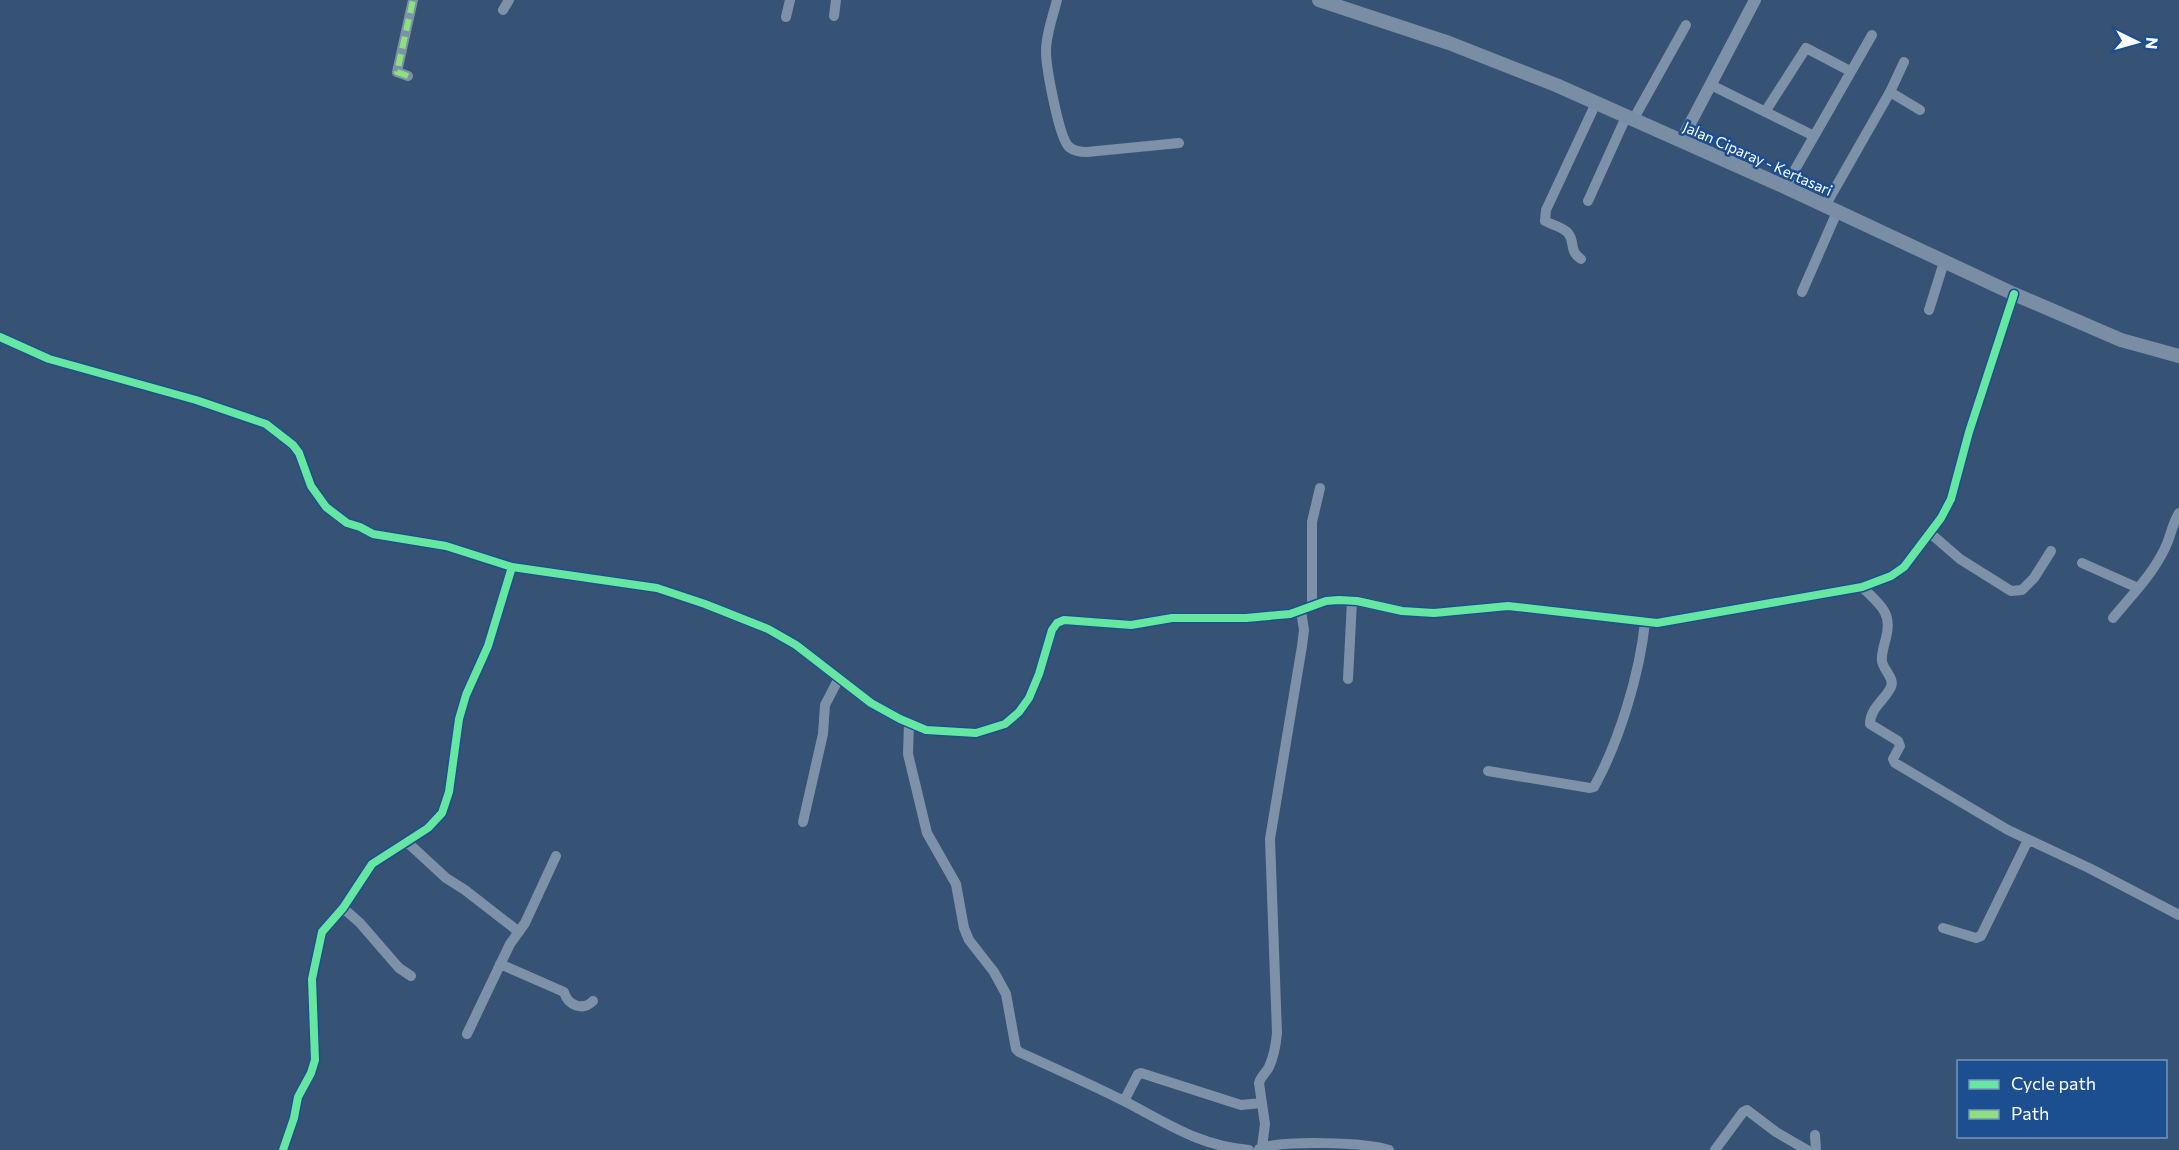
<svg xmlns="http://www.w3.org/2000/svg" width="2179" height="1150" font-family="Commissioner,sans-serif">
<style>
.lines{fill:none;stroke-linecap:round;stroke-linejoin:round}
.minor{stroke:#7d92a8;stroke-width:10}
.tertiary{stroke:#7d92a8;stroke-width:12}
.secondary{stroke:#798da4;stroke-width:14}
.quiet{stroke:#8de07e;stroke-width:6;stroke-dasharray:12 6;stroke-linecap:butt}
.cycleway-casing{stroke:#1b4f8f;stroke-width:11}
.cycleway{stroke:#66e7a1;stroke-width:8}
.labels{text-anchor:middle;dominant-baseline:central;stroke-width:5;stroke-linejoin:round;paint-order:stroke}
.street-label{font-size:15px;fill:#fff;stroke:#1b4f8f}
</style>
<rect width="100%" height="100%" fill="#365274"/>
<g class="lines">
<path class="minor" d="M1057,0C1053,16 1046,34 1046,51C1046,67 1059,138 1069,147C1074,151 1081,152 1087,152L1179,143
M503,10L509,0
M834,16L836,0
M786,17L790,0
M408,76L397,72L413,0
M1711,85L1814,136
M1890,92L1920,110
M1765,112L1806,48L1850,71
M1633,120L1686,25
M1785,187L1872,35
M1588,201L1626,117
M1825,206L1890,92L1904,62
M1581,259C1568,250 1576,243 1568,233C1563,227 1552,225 1545,221L1546,210L1596,103
M1802,292L1837,212
M1929,310L1944,262
M0,337L49,359L196,400L266,424L293,445L299,453L311,486L326,507L347,523L360,527L373,534L446,546L512,567L657,588L705,604L768,629L796,645L871,703L900,719L926,730L976,733L1005,724L1019,712L1029,698L1039,674L1052,630L1057,623L1064,620L1131,625L1172,618H1246L1290,614L1326,601L1339,600L1357,601L1402,611L1434,613L1508,606L1657,623L1862,587L1891,576L1904,567L1941,518L1951,499L1969,432L2014,294
M1930,533L1960,559L2011,591L2022,590L2034,578L2051,551
M2082,563L2138,588
M1862,587C1879,604 1893,612 1886,638C1884,646 1881,654 1882,661C1883,670 1895,678 1891,687C1885,700 1870,708 1870,724L1898,741L1900,746L1893,759L1895,763L2008,830L2089,868L2179,915
M1312,605V522L1320,488
M2113,618C2131,596 2153,574 2165,548C2171,536 2171,527 2179,513
M1348,679L1352,601
M909,724L908,754L927,833L956,884L964,928L969,940L994,972L1006,994L1016,1049L1019,1052C1054,1068 1090,1084 1124,1101C1167,1123 1199,1146 1249,1150
M1488,771L1590,788L1594,787C1619,742 1640,673 1645,622
M803,822L823,734L825,705L839,678
M407,842L446,878L465,890L519,932
M343,908L360,923L399,968L411,976
M1943,928L1976,938L1981,936L2028,840
M500,964L564,992C568,1006 583,1011 593,1001
M467,1034L510,944L525,923L556,856
M1124,1101L1138,1074L1141,1073L1241,1105L1261,1103
M1815,1135L1816,1150
M1262,1147L1265,1124L1259,1083C1261,1076 1266,1073 1269,1067C1274,1056 1276,1044 1277,1033L1270,839L1302,646L1304,630L1301,611
M1259,1149C1279,1140 1368,1142 1389,1150
M283,1150L294,1118L298,1097L311,1073L315,1060L312,979L322,932L343,908L372,864L428,828L442,813L449,792L459,719L466,695L488,646L512,567
M1715,1150L1743,1112L1747,1110L1776,1132L1807,1150"/>
<path class="tertiary" d="M1681,141L1755,0"/>
<path class="secondary" d="M1319,0L1449,43L1556,85L1785,187L2014,294L2121,340L2179,356"/>
<path class="quiet" d="M408,76L397,72L413,0"/>
<defs>
<path id="cycleway" d="M0,337L49,359L196,400L266,424L293,445L299,453L311,486L326,507L347,523L360,527L373,534L446,546L512,567L657,588L705,604L768,629L796,645L871,703L900,719L926,730L976,733L1005,724L1019,712L1029,698L1039,674L1052,630L1057,623L1064,620L1131,625L1172,618H1246L1290,614L1326,601L1339,600L1357,601L1402,611L1434,613L1508,606L1657,623L1862,587L1891,576L1904,567L1941,518L1951,499L1969,432L2014,294
M283,1150L294,1118L298,1097L311,1073L315,1060L312,979L322,932L343,908L372,864L428,828L442,813L449,792L459,719L466,695L488,646L512,567"/>
</defs>
<use href="#cycleway" class="cycleway-casing"/>
<use href="#cycleway" class="cycleway"/>
</g>
<g class="labels">
<g class="street-label">
<text transform="translate(1758 158) rotate(24)">Jalan Ciparay - Kertasari</text>
</g>
</g>
<rect x="1957" y="1060" width="210" height="78" fill="#1b4f8f" stroke="#7695bc" stroke-width="1.5"/>
<rect x="1969" y="1080" width="30" height="9" fill="#66e7a1" stroke="#7695bc" stroke-width="1.5"/>
<text x="2011" y="1090" font-size="18" fill="#ffffff">Cycle path</text>
<rect x="1969" y="1110" width="30" height="9" fill="#8de07e" stroke="#7695bc" stroke-width="1.5"/>
<text x="2011" y="1120" font-size="18" fill="#ffffff">Path</text>
<g transform="translate(2137 42) rotate(95)" stroke="#1b4f8f" stroke-width="4.5" paint-order="stroke">
<path d="M0-4.5L10 22L0 15L-10 22Z" fill="#ffffff"/>
<text y="-9" font-size="16" font-weight="bold" text-anchor="middle" fill="#ffffff">N</text>
</g>
</svg>
